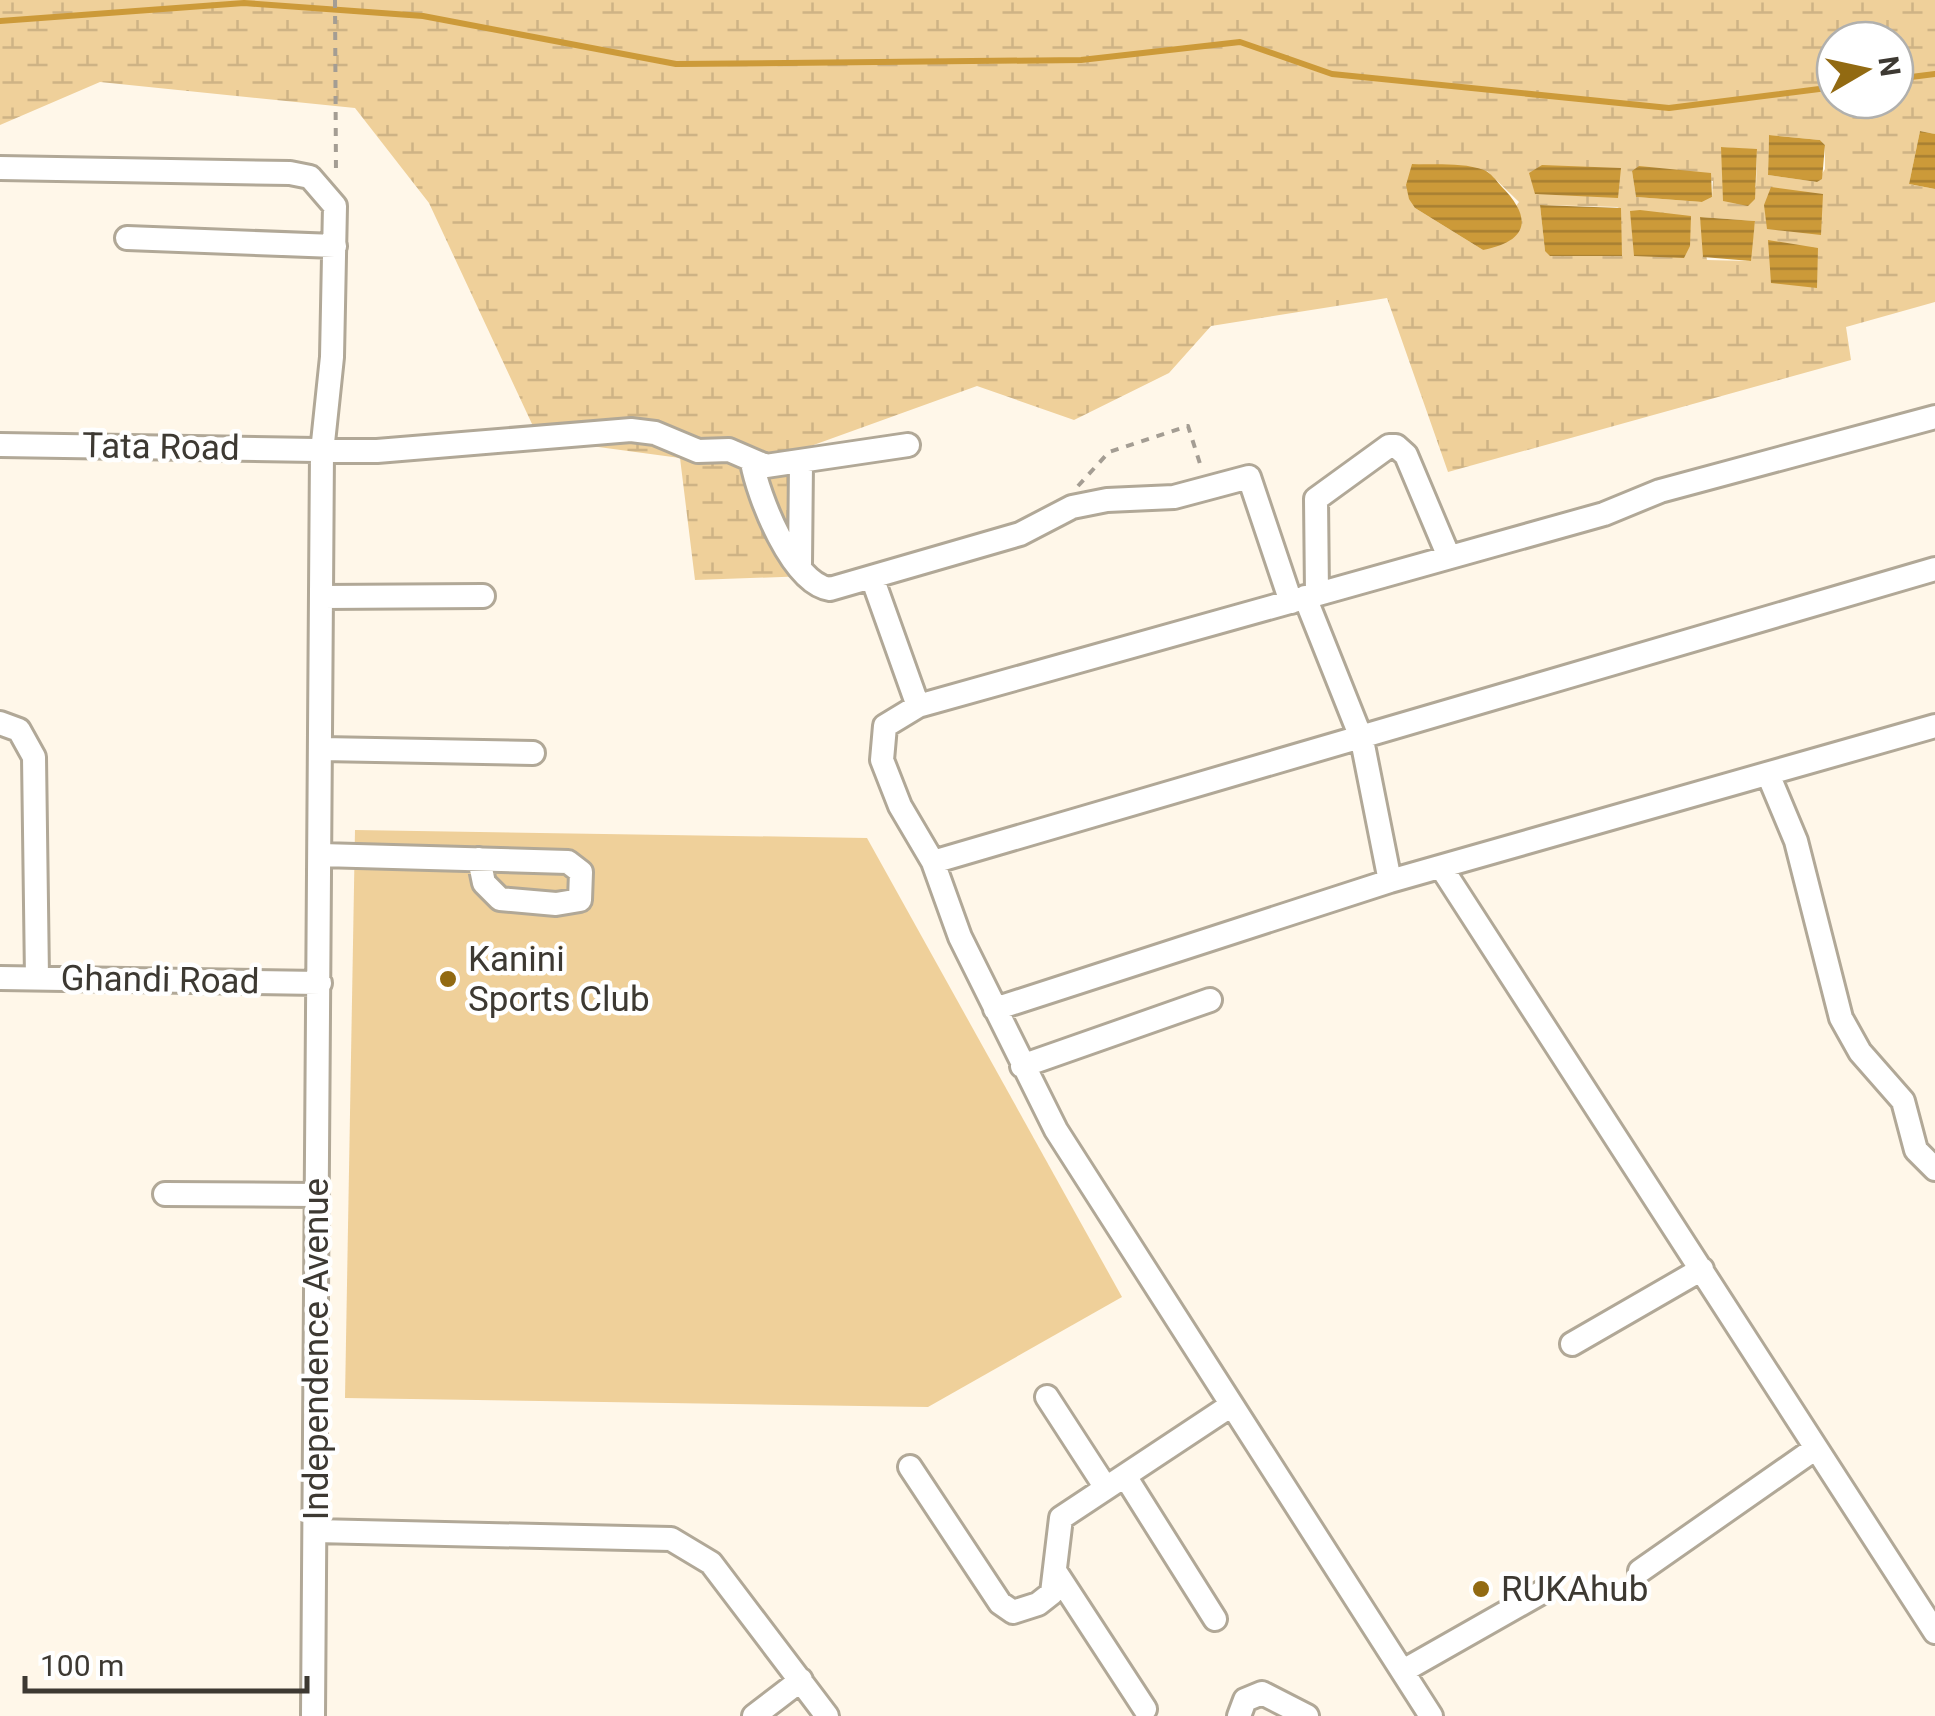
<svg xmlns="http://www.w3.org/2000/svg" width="1935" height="1716" font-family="Roboto,sans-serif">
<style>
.grass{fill:#efd09a}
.wetland{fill:url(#wetland-marsh);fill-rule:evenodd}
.water{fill:url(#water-rules)}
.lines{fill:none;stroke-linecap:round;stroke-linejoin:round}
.stream{stroke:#cc9a39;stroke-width:6}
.minor-casing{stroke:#b1a897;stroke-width:28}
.path{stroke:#a49d93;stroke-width:4;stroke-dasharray:8 8;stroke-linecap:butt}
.minor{stroke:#fff;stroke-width:22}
.poi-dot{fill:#926a12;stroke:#fff;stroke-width:4}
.labels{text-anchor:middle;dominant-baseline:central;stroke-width:9;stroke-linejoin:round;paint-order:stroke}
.street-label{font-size:35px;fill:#3d3932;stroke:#fff}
.poi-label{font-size:35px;fill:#3d3932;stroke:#fff;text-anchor:start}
</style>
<defs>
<pattern id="wetland-marsh" width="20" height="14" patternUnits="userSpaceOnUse" patternTransform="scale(2.5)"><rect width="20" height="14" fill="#efd09a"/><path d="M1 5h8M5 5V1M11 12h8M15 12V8" fill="none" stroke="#ceb385"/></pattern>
<pattern id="water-rules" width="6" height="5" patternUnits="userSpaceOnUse" patternTransform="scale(2.5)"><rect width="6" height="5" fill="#cc9a39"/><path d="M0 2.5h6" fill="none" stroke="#a77f31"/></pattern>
</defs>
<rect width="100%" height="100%" fill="#fff7e9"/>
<path class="grass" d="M355,830L867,838L1122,1297L928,1407L345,1398Z"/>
<path class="wetland" d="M0,0H1935V134L1920,131L1909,184L1935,189V302L1846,327L1851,360L1448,472L1387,298L1211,326L1169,373L1074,420L977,386L808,447V576L695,580L680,458L539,439L429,203L355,108L100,82L0,125ZM1835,40H1895V100H1835ZM1769,135L1820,140L1825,145V169L1817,182L1768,175ZM1721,147L1757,150L1756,188ZM1413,164L1487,171L1519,202L1483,250L1415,208ZM1632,171L1713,181L1712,197L1702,202L1636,197ZM1540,205H1544L1619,207L1545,251ZM1700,217L1755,221L1750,261L1707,260Z"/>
<path class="water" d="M1920,131L1935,134V189L1909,184Z
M1769,135L1820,140L1825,145L1822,179L1817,182L1768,175Z
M1721,147L1757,149L1755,199L1748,206L1723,201Z
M1412,164C1435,165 1462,162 1484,170C1491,173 1496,180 1501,186C1532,217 1530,241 1483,250L1415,208L1409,199L1406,185Z
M1542,165L1621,168L1618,198L1535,194L1529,173Z
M1639,166L1711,173L1712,197L1702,202L1636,197L1632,171Z
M1771,187L1823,194L1821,235L1767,229L1764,205Z
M1540,205L1621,208L1622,256H1550L1545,251Z
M1640,210L1691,216L1690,246L1684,258L1634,256L1630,211Z
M1700,217L1755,221L1751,261L1703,257Z
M1768,240L1818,248L1817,288L1771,283Z"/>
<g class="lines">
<path class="stream" d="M0,21L244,3L423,16L676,64L1081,60L1240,42L1332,74L1669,108L1835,87
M1895,79L1935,74"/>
<defs>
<path id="minor" d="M0,168L290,173L310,177L335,206L332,357L322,452L313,1716
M127,238L335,246
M0,445L377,451L631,430L655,433L698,451L729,450L766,466L908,445
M752,462C758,496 792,584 830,589L1020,534L1072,507L1107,500L1174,497L1249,477L1291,602
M800,564L801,463
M873,580L918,706
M1317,593L1316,499L1389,446H1396L1406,455L1449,557
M322,597L483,596
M1305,597L1362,740L1390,881
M0,723L19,730L34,757L37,977
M322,749L533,753
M1768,774L1796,841L1841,1018L1860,1052L1903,1101L1916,1150L1935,1169
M321,855L568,862L581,872L580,900L556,904L500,899L484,883L479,859
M933,862L1935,569
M1441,867L1935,1632
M0,978L320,983
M995,1009L1390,881L1935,726
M1022,1066L1210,1000
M165,1194L316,1195
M1572,1344L1702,1269
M1047,1397L1106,1488
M910,1467L1000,1603L1013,1612L1038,1604L1052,1593L1061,1518L1230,1406
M1125,1476L1215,1619
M315,1531L671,1539L711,1563L827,1716
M1640,1571L1816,1448
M1057,1574L1145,1709
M1403,1671L1544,1591
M754,1716L801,1680
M1239,1716L1245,1700L1262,1693L1307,1716
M1431,1716L1056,1130L960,937L933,862L900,806L882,760L885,726L918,706L1604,514L1660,491L1935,417"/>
</defs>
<use href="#minor" class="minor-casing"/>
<path class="path" d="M335,0L336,175
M1078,486L1109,452L1188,426L1202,470"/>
<use href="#minor" class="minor"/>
</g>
<g class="poi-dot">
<circle cx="448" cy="979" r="10"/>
<circle cx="1481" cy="1589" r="10"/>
</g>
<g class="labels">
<g class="street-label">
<text transform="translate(161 447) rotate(1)">Tata Road</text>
<text transform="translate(160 980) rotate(1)">Ghandi Road</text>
<text transform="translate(316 1349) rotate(-90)">Independence Avenue</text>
</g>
<g class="poi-label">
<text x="468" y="959">Kanini<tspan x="468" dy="40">Sports Club</tspan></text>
<text x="1501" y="1589">RUKAhub</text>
</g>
</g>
<g transform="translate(1865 70) rotate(81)"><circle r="48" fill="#ffffff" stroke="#b1b0ad" stroke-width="2.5"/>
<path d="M0-8L18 38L0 25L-18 38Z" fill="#926a12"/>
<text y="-15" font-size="28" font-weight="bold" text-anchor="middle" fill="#3d3932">N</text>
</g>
<path d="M25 1676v15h282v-15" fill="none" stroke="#3d3932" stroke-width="5"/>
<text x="40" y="1676" font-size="30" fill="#3d3932" stroke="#ffffff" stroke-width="8" paint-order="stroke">100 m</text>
</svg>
